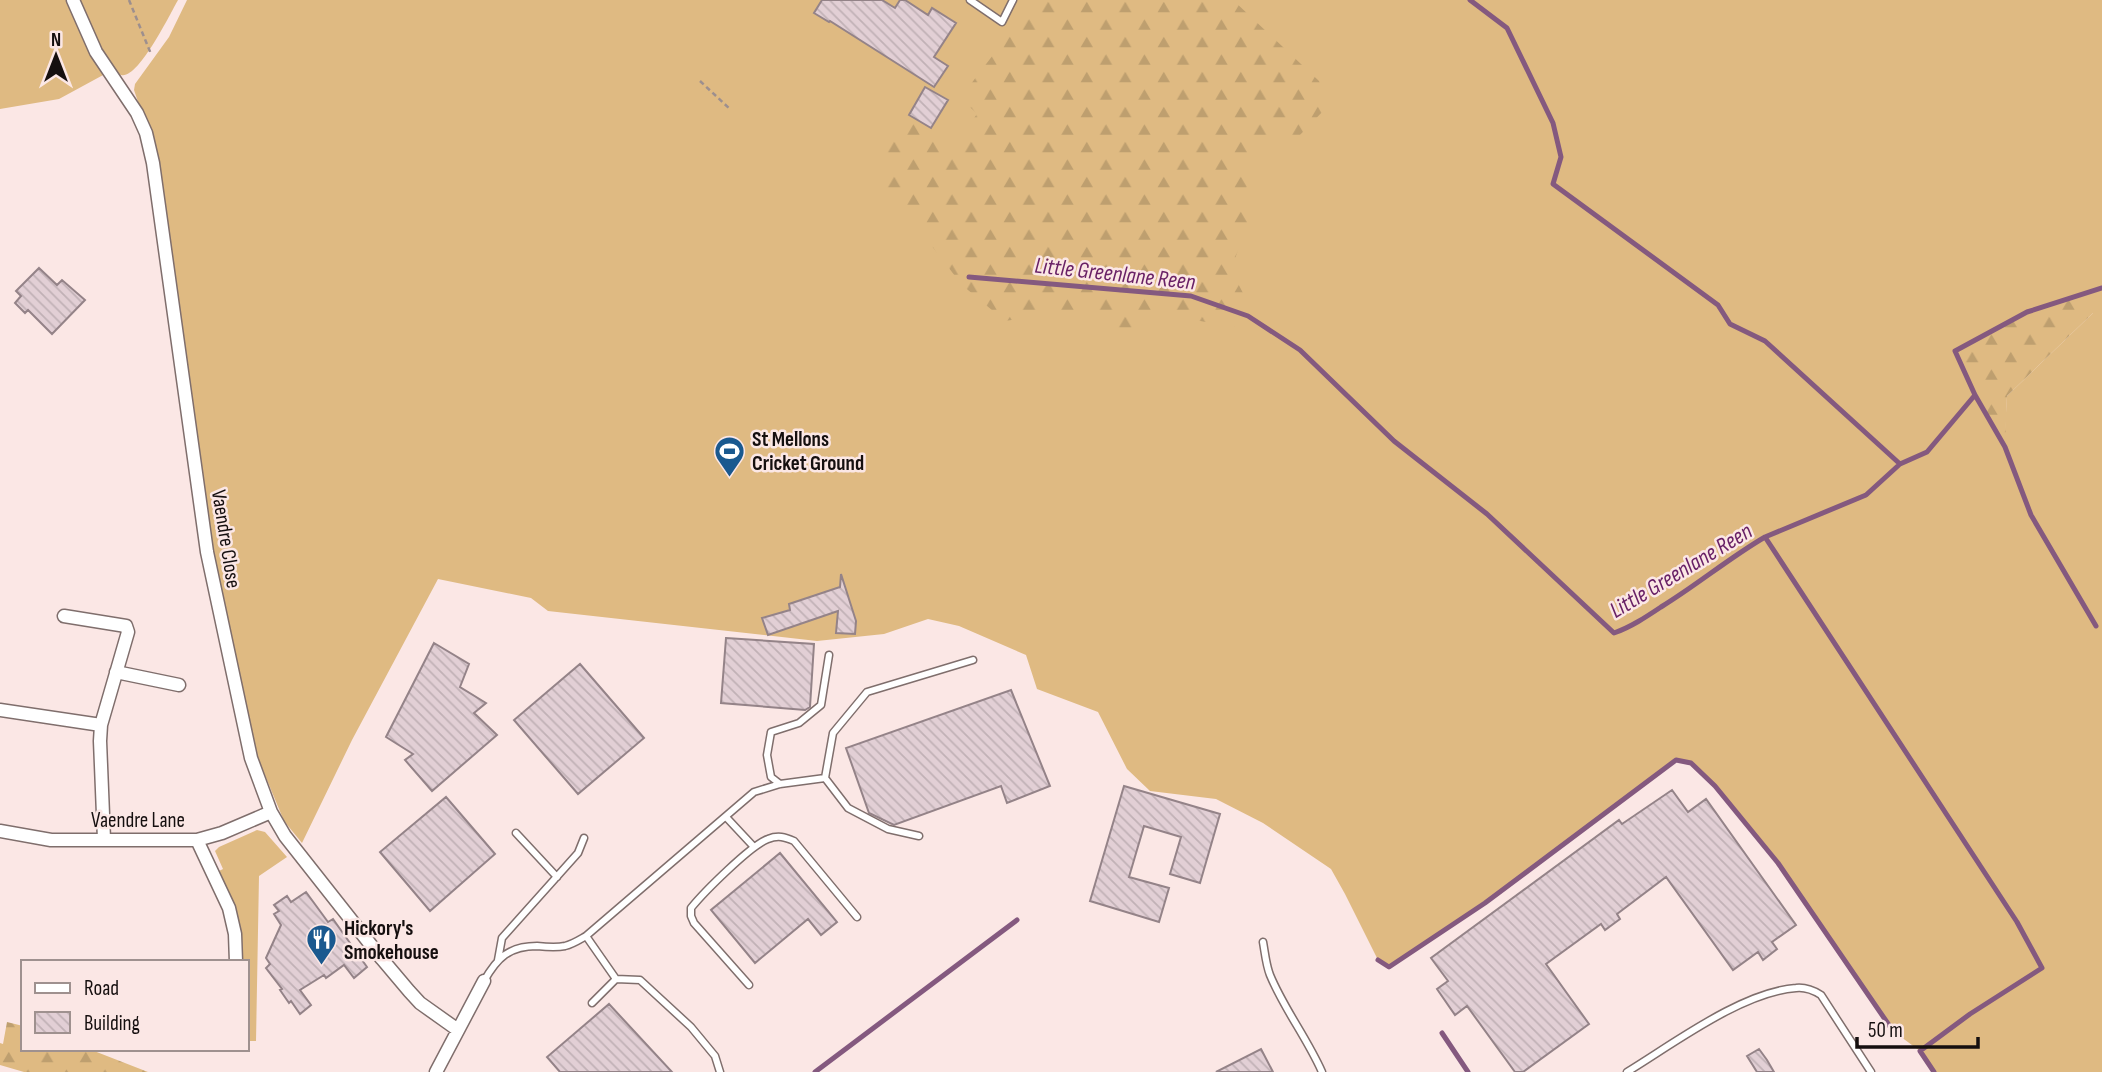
<svg xmlns="http://www.w3.org/2000/svg" width="2102" height="1072" font-family="'Sofia Sans Condensed',sans-serif">
<style>
.grass{fill:#dfba82;fill-rule:evenodd}
.forest{fill:url(#forest-firs)}
.lines{fill:none;stroke-linecap:round;stroke-linejoin:round}
.stream{stroke:#84597f;stroke-width:5}
.building{fill:url(#building-back-hatch);stroke:#948388;stroke-width:2}
.lane-casing{stroke:#7f6e6c;stroke-width:9}
.street-casing{stroke:#7f6e6c;stroke-width:15}
.path{stroke:#9d8f8e;stroke-width:2.5;stroke-dasharray:5 3.5;stroke-linecap:butt}
.lane{stroke:#fff;stroke-width:6}
.street{stroke:#fff;stroke-width:12}
.labels{text-anchor:middle;dominant-baseline:central;stroke-width:5;stroke-linejoin:round;paint-order:stroke}
.poi-label{font-size:21px;font-weight:bold;fill:#150f0f;stroke:#fbe7e5;text-anchor:start}
.street-label{font-size:21px;fill:#150f0f;stroke:#fbe7e5}
.water-label{font-size:23px;font-style:italic;fill:#692166;stroke:#fbe7e5}
</style>
<defs>
<pattern id="forest-firs" width="22" height="20" patternUnits="userSpaceOnUse" patternTransform="scale(1.75)"><rect width="22" height="20" fill="#dfba82"/><path d="M5 1l3.5 6h-7zM16 11l3.5 6h-7z" fill="#be9f6f"/></pattern>
<pattern id="building-back-hatch" width="6" height="6" patternUnits="userSpaceOnUse" patternTransform="scale(1.75)"><rect width="6" height="6" fill="#e2cfd5"/><path d="M-1 5l2 2M0 0l6 6M5-1l2 2" fill="none" stroke="#c1b1b6"/></pattern>
</defs>
<rect width="100%" height="100%" fill="#fbe7e5"/>
<path class="grass" d="M0,0H68L105,74L59,99L0,109Z
M79,0H178C170,14 138,80 121,75C108,71 85,14 79,0Z
M187,0H2102V1072H1934L1920,1051L1893,1031L1778,863L1715,786L1691,763L1676,760L1485,903L1389,967L1378,960L1345,894L1331,869L1263,823L1216,799L1150,791L1127,769L1098,712L1037,689L1026,655L959,626L928,619L884,634L817,641L548,611L531,598L438,579L352,740L302,843L284,821L257,756L212,551L159,163L134,90L135,84L169,37ZM2093,313L2007,396L2004,446L1975,395L1955,351Z
M257,830L265,832L287,857L259,876L256,1041H247V962H243C242,924 235,905 219,871L223,869L215,851L219,847Z"/>
<path class="forest" d="M1035,0H1159V2L1233,0L1319,81L1328,106L1297,138L1261,144L1244,195L1249,219L1231,270L1244,295L1233,331L1211,323L1163,314L1133,339L1087,308L1005,321L962,285L887,188L881,161L905,115L940,139H959L977,114L965,102L964,93Z
M2102,288L2093,313L2007,396L2005,447L1975,395L1955,351L2027,312Z
M7,1022L23,1026V1049H89L148,1072H24L0,1065V1043L3,1044Z"/>
<g class="lines">
<path class="stream" d="M1470,0L1507,28L1553,123L1561,157L1553,184L1718,305L1730,324L1765,341L1900,464
M969,277L1191,296L1248,316L1300,350L1394,441L1487,514L1614,633C1631,627 1646,617 1661,607C1697,585 1729,558 1765,537L2017,922L2042,968L1970,1014L1920,1051L1934,1072
M1765,537L1866,495L1900,464L1927,452L1975,395
M2096,626L2031,515L2005,447L1975,395L1955,351L2027,312L2102,288
M1378,960L1389,967L1485,903L1676,760L1691,763L1715,786L1778,863L1893,1031
M1442,1033L1468,1072
M815,1072L1017,920"/>
</g>
<path class="building" d="M822,0H882L895,8L900,0H905L928,15L932,8L956,23L934,57L948,66L934,87L830,21L829,22L814,13Z
M925,87L948,100L931,128L909,115Z
M39,268L57,285L62,280L85,300L52,334L28,310L25,313L15,303L21,296L16,291Z
M841,574L856,621L855,634L836,633L838,611L768,635L762,618L790,610L789,604L840,587Z
M726,638L814,644L810,707L805,710L721,703Z
M434,643L469,664L460,687L486,703L474,713L497,735L432,791L405,760L413,754L386,737Z
M580,664L644,738L578,794L514,720Z
M1011,690L1050,786L1007,803L1001,786L894,825L869,813L846,748Z
M1124,786L1220,814L1200,883L1170,874L1181,837L1144,826L1129,877L1169,888L1159,922L1090,901Z
M1672,790L1688,812L1706,799L1796,925L1772,942L1777,949L1763,960L1758,952L1733,970L1666,877L1617,914L1620,919L1605,930L1601,924L1546,964L1589,1024L1523,1072H1515L1467,1006L1455,1015L1437,989L1448,981L1431,958L1619,820L1622,824Z
M446,797L495,854L430,911L380,852Z
M780,853L837,922L821,935L808,919L755,963L711,910Z
M306,892L328,922L333,919L367,967L354,978L344,965L326,978L324,975L300,990L311,1005L300,1014L291,1001L289,1003L280,990L282,989L266,968L270,964L266,958L281,925L274,914L279,911L274,905L287,896L291,902Z
M609,1004L672,1072H560L547,1057Z
M1261,1049L1273,1072H1216Z
M1759,1049L1767,1060L1774,1072H1757L1747,1056Z"/>
<g class="lines">
<defs>
<path id="lane" d="M970,0L1002,22L1013,0
M780,784L771,777L767,755L771,732L799,723L821,705L829,655
M726,817L754,847
M516,833L557,877
M919,836L888,829L848,808L825,778L833,733L867,692L973,660
M586,936L616,979L592,1003
M1263,942C1265,953 1266,965 1270,975C1284,1009 1307,1038 1322,1072
M498,960L502,938L578,853L584,838
M616,979L640,980L691,1027L715,1056L720,1072
M484,981C497,958 509,946 537,946C546,947 556,948 565,946C573,944 579,940 586,936L754,792L780,784L825,778
M749,985L694,923L691,916V908C704,892 751,845 768,839C778,835 785,837 794,841L857,917
M1627,1072C1673,1044 1742,992 1796,988C1805,987 1813,990 1821,995L1871,1072"/>
<path id="street" d="M73,0L96,52L137,113L146,133L153,163L207,552L251,758L271,812L285,836L382,959L409,991L420,1003L458,1030
M64,616L126,626L128,632L101,725L100,741L104,839
M116,672L179,685
M0,710L101,725
M0,831L51,840H197L222,833L271,812
M197,840L229,908L235,934L236,962
M436,1072L484,981"/>
</defs>
<use href="#lane" class="lane-casing"/>
<use href="#street" class="street-casing"/>
<path class="path" d="M129,0L151,54
M700,81L731,110"/>
<use href="#lane" class="lane"/>
<use href="#street" class="street"/>
</g>
<defs>
<symbol id="stadium-pin" viewBox="-11 -11 22 30"><path d="M0 17L-7.5 6A9.5 9.5 0 1 1 7.5 6Z" fill="#1a598f" stroke="#fbe7e5"/><path d="M0-5a6.5 5 0 1 0 0 10a6.5 5 0 1 0 0-10ZM-3.5-1.8h7v3.6h-7Z" fill="#fff"/></symbol>
<symbol id="restaurant-pin" viewBox="-11 -11 22 30"><path d="M0 17L-7.5 6A9.5 9.5 0 1 1 7.5 6Z" fill="#1a598f" stroke="#fbe7e5"/><path d="M-5-6h1v4h1v-4h1v4h1v-4h1v5L-1.5 .5V6h-2V.5L-5-1ZM5-6V6H3V1.5H1.5Q1.5-4 5-6Z" fill="#fff"/></symbol>
</defs>
<g fill-rule="evenodd">
<use href="#stadium-pin" x="712" y="434" width="35" height="47"/>
<use href="#restaurant-pin" x="304" y="922" width="35" height="47"/>
</g>
<g class="labels">
<g class="poi-label">
<text x="752" y="439">St Mellons<tspan x="752" dy="24">Cricket Ground</tspan></text>
<text x="344" y="928">Hickory's<tspan x="344" dy="24">Smokehouse</tspan></text>
</g>
<g class="street-label">
<text transform="translate(226 539) rotate(81)">Vaendre Close</text>
<text x="138" y="820">Vaendre Lane</text>
</g>
<g class="water-label">
<text transform="translate(1115 274) rotate(6)">Little Greenlane Reen</text>
<text transform="translate(1681 571) rotate(-31)">Little Greenlane Reen</text>
</g>
</g>
<rect x="21" y="960" width="228" height="91" fill="#fbe7e5" stroke="#9f918f" stroke-width="2"/>
<rect x="35" y="983" width="35" height="10" fill="#ffffff" stroke="#9f918f" stroke-width="2"/>
<text x="84" y="995" font-size="21" fill="#150f0f">Road</text>
<rect x="35" y="1012" width="35" height="21" fill="url(#building-back-hatch)" stroke="#9f918f" stroke-width="2"/>
<text x="84" y="1030" font-size="21" fill="#150f0f">Building</text>
<g transform="translate(56 56)" stroke="#fbe7e5" stroke-width="5" paint-order="stroke">
<path d="M0-5L12 26L0 18L-12 26Z" fill="#150f0f"/>
<text y="-10" font-size="19" font-weight="bold" text-anchor="middle" fill="#150f0f">N</text>
</g>
<path d="M1857 1037v10h121v-10" fill="none" stroke="#150f0f" stroke-width="3.5"/>
<text x="1868" y="1037" font-size="21" fill="#150f0f" stroke="#fbe7e5" stroke-width="5" paint-order="stroke">50 m</text>
</svg>
